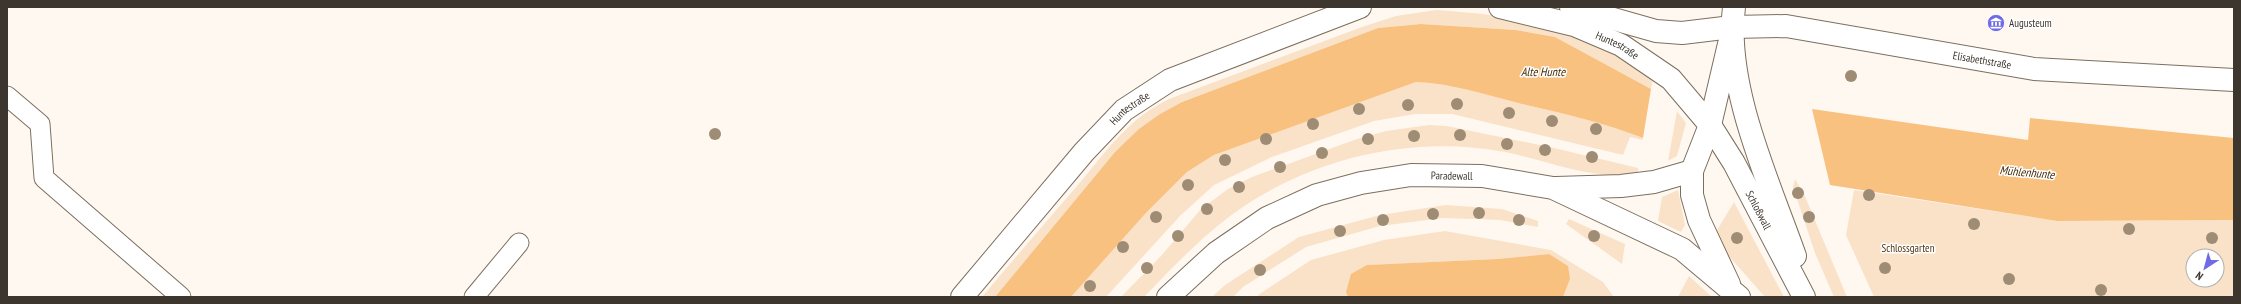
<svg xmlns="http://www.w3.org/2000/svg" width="2241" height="304" font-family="'PT Sans Narrow',sans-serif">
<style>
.green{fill:#f9e2c8;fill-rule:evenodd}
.water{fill:#f8c180}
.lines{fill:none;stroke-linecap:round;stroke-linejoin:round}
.service-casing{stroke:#7d6f5e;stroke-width:21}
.minor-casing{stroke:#7d6f5e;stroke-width:24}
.tertiary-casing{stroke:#7d6f5e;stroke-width:24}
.service{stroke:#fff;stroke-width:19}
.minor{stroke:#fff;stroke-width:22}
.tertiary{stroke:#fff;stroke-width:22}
.tree{fill:#9e8c75}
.labels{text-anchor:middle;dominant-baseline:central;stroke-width:3;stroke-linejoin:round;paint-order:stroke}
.poi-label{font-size:11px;fill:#3d362f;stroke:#fff;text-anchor:start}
.street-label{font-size:11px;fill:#3d362f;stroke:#fff}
.park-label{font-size:11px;fill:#4f330f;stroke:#fff}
.water-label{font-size:12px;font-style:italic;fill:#482d07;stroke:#fff}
</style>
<rect width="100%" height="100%" fill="#fff8f1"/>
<path class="green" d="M1436,10C1496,14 1559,21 1613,51C1627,59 1640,70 1653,79L1651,89L1555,37L1516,30L1421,24L1378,28L1182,102L1160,114L1115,152L995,297H982C1013,260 1045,223 1077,186C1108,150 1125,121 1169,99L1362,27L1396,16Z
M1416,82C1454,84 1483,94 1518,103C1561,113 1603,122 1643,138L1642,140L1630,137L1623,155L1452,114H1415L1374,121L1272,157L1214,185L1180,216L1106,297H1071L1145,214L1187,172L1214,155Z
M1677,111L1686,123L1677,156L1668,161Z
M1429,125L1447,126L1554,148L1638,168V174C1591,180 1549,161 1505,152C1413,135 1316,157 1240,209C1204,234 1174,266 1144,297H1121L1161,256L1201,209L1228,189L1252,177L1357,139L1386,131Z
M1795,179L1804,194L1847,297H1834L1815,253L1793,187Z
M1678,190L1685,225L1681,232L1658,221L1662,197Z
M1854,190L2058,221L2234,220V297H1874L1846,235ZM2193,256H2217V280H2193Z
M1734,202L1784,297H1765L1727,254L1716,232Z
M1446,205L1502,209L1538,221V227L1500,220L1443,218L1380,226L1306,247L1243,287L1233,297H1212L1225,285L1299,237L1380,215Z
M1569,219L1625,244L1622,264L1566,224Z
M1445,231L1551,250L1603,282L1614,297H1563L1570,279L1549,254L1497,259L1367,265L1346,292L1348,297H1260L1258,295L1311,260L1384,240Z
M1689,276L1712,297H1678Z"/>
<path class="water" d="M1421,24L1516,30L1555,37L1651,89L1643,138C1603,122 1561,113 1518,103C1483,94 1454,84 1416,82L1214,155L1187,172L1145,214L1071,297H995L1115,152L1139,129L1160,114L1182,102L1378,28Z
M1812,109L2028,140L2030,118L2234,138V220L2057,221L1830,185Z
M1549,254L1568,266L1570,279L1563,297H1348L1346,292L1351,274L1367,265L1497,259Z"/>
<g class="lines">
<defs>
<path id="service" d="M7,96L40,124L44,178L181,297
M474,297L519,243"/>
<g id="minor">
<path id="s1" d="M1732,27L1786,26L2034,69L2234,80"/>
</g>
<g id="tertiary">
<path id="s2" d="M1500,7L1574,25L1621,45L1671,79L1710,125L1734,163L1804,297"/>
<path d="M1571,7L1656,31L1682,33L1732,27"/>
<path d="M1734,7C1724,86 1769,182 1795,256"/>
<path d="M1729,44L1710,125L1692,171V195L1699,220L1729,284"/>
<path d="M1556,188L1621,186L1654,182L1692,171"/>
<path id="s3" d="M962,297L1084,152L1124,110L1170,80L1360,7"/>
<path id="s4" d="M1168,297L1216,253L1267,218L1317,195L1361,183L1411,175L1482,176L1553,188L1682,249L1739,297"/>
</g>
</defs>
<use href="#service" class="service-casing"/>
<use href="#minor" class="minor-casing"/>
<use href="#tertiary" class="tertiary-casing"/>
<use href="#service" class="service"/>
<use href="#minor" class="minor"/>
<use href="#tertiary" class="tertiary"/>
</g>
<g class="tree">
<circle cx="1851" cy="76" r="6"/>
<circle cx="1457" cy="104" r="6"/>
<circle cx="1408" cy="105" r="6"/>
<circle cx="1359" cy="109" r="6"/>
<circle cx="1509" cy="113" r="6"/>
<circle cx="1552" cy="121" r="6"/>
<circle cx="1313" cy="124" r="6"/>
<circle cx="1596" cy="129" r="6"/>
<circle cx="715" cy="134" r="6"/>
<circle cx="1460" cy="135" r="6"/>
<circle cx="1414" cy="136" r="6"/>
<circle cx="1266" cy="139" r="6"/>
<circle cx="1368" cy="139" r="6"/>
<circle cx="1507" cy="144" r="6"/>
<circle cx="1545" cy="150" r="6"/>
<circle cx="1322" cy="153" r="6"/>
<circle cx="1592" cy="157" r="6"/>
<circle cx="1225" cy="160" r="6"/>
<circle cx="1280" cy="167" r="6"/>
<circle cx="1188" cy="185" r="6"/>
<circle cx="1239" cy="187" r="6"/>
<circle cx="1798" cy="193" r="6"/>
<circle cx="1869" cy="195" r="6"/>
<circle cx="1207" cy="209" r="6"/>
<circle cx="1479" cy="213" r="6"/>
<circle cx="1433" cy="214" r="6"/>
<circle cx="1156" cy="217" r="6"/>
<circle cx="1809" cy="217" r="6"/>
<circle cx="1383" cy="220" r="6"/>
<circle cx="1519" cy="220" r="6"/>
<circle cx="1974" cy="224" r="6"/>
<circle cx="2129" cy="229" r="6"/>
<circle cx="1340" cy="231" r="6"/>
<circle cx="1178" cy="236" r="6"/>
<circle cx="1594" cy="236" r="6"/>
<circle cx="1737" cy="238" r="6"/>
<circle cx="2212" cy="238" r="6"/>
<circle cx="1123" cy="247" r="6"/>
<circle cx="1147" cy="268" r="6"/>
<circle cx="1885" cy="268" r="6"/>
<circle cx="1260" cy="270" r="6"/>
<circle cx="2009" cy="279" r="6"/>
<circle cx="1090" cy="286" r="6"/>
<circle cx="2101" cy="290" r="6"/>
</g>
<defs>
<symbol id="museum-disc" viewBox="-11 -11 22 22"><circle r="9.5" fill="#6e6be5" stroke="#fff"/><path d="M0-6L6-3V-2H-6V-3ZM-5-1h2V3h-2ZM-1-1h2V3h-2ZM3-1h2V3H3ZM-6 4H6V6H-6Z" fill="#fff"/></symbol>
</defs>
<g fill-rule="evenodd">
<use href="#museum-disc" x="1986" y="13" width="20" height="20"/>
</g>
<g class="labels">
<g class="poi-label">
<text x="2009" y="23">Augusteum</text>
</g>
<g class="street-label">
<text stroke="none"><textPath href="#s2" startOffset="124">Huntestraße</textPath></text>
<text stroke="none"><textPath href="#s1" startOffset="253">Elisabethstraße</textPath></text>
<text stroke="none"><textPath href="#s3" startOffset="253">Huntestraße</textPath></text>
<text stroke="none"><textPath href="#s4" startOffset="319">Paradewall</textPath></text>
<text stroke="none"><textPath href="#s2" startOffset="346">Schloßwall</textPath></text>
</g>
<g class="park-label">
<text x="1908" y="248">Schlossgarten</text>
</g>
<g class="water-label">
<text x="1543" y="71">Alte Hunte</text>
<text transform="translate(2027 172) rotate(5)">Mühlenhunte</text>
</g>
</g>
<rect width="2241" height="304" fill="none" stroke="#3d362f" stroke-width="16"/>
<g transform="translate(2205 268) rotate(216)"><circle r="19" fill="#ffffff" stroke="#b1afac"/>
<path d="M0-3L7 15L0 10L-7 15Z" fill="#6e6be5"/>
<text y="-6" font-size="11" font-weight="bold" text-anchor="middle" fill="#3d362f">N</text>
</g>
</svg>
